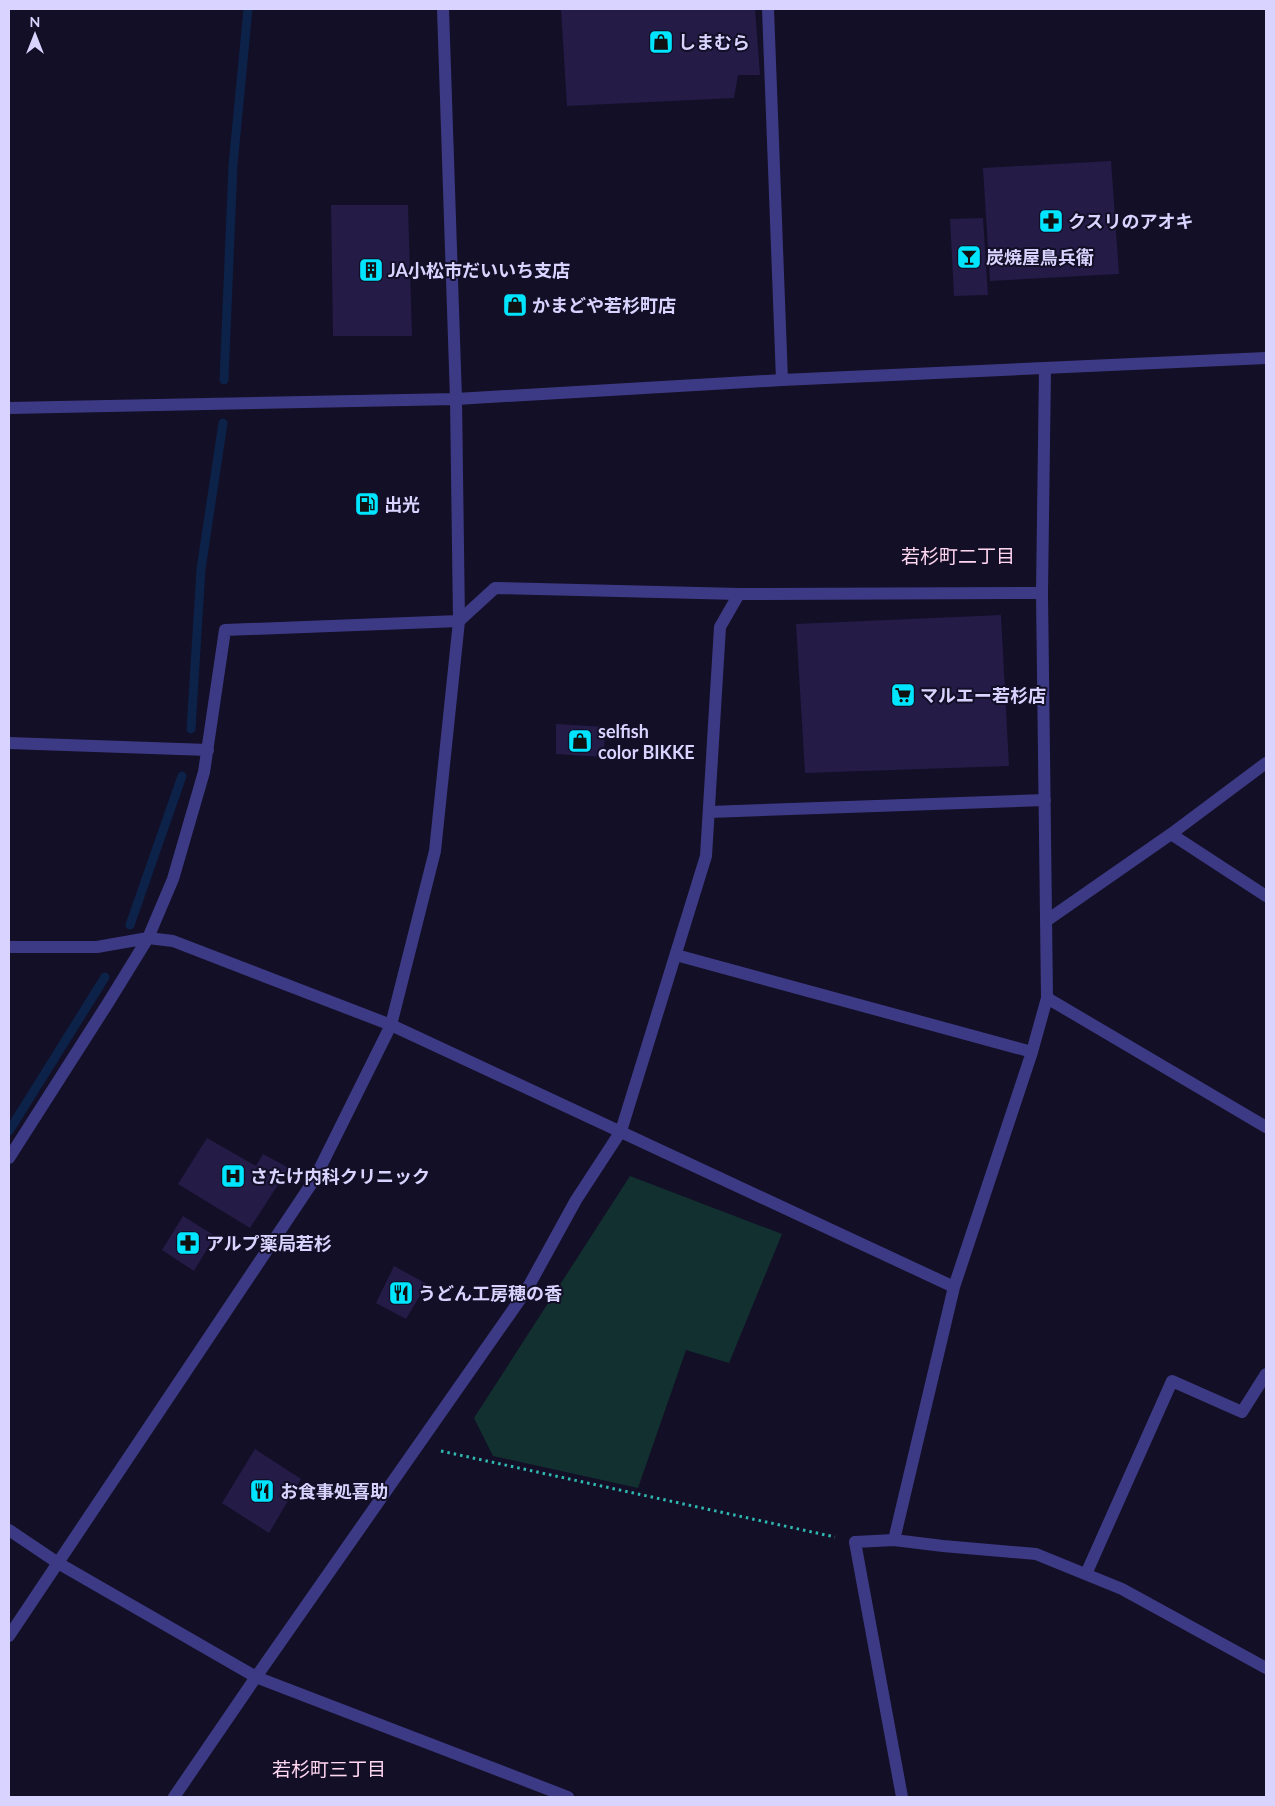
<svg xmlns="http://www.w3.org/2000/svg" width="1275" height="1806" font-family="Lato,'Noto Sans JP',sans-serif">
<style>
.green{fill:#12302f}
.lines{fill:none;stroke-linecap:round;stroke-linejoin:round}
.stream{stroke:#0c2248;stroke-width:9}
.building{fill:#241b47}
.path{stroke:#2fb8b0;stroke-width:3;stroke-dasharray:2.5 4;stroke-linecap:butt}
.minor{stroke:#3d3a85;stroke-width:12}
.tertiary{stroke:#3d3a85;stroke-width:12}
.labels{text-anchor:middle;dominant-baseline:central;stroke-width:4;stroke-linejoin:round;paint-order:stroke}
.poi-label{font-size:18px;font-weight:bold;fill:#d9d4ff;stroke:#130f26;text-anchor:start}
.neighbourhood-label{font-size:19px;fill:#ffd6f0;stroke:#130f26}
</style>
<rect width="100%" height="100%" fill="#130f26"/>
<path class="green" d="M630,1176L782,1234L729,1363L686,1350L638,1488L493,1456L474,1418Z"/>
<g class="lines">
<path class="stream" d="M224,380L233,165L248,9
M191,729L201,569L223,423
M130,925L182,776
M9,1131L105,977"/>
</g>
<path class="building" d="M561,9H755L760,75H738L734,98L567,106Z
M1111,161L1119,274L990,281L983,168Z
M331,205H408L412,336H333Z
M983,218L988,295L954,296L950,219Z
M1001,615L1009,766L805,773L796,624Z
M556,724L606,727L603,757L556,754Z
M207,1138L256,1166L263,1154L289,1168L250,1228L178,1184Z
M183,1216L215,1236L194,1271L162,1250Z
M394,1266L427,1284L406,1319L376,1303Z
M255,1449L301,1479L269,1533L222,1503Z"/>
<g class="lines">
<path class="path" d="M441,1451L835,1537"/>
<path class="minor" d="M768,9L782,380
M739,594L1042,593
M9,743L208,750
M709,812L1045,800
M1171,834L1266,763
M1046,921L1171,834L1266,896
M9,947H97L148,938L173,941L391,1025L954,1287
M676,955L1032,1052
M1047,998L1266,1127
M9,1158L108,1003L148,938L173,879L204,772L225,630L459,621L495,588L739,594L720,627L706,856L621,1131L576,1200L526,1291L256,1677L174,1797
M9,1530L58,1563L256,1677L568,1797
M894,1540L954,1287L1032,1052L1047,998L1042,593L1045,368
M1086,1574L1172,1381L1242,1412L1266,1374
M902,1797L855,1542L894,1540L943,1546L1036,1554L1122,1589L1266,1668"/>
<path class="tertiary" d="M9,408L456,399L782,380L1266,358
M9,1636L314,1180L391,1025L435,851L459,621L456,399L443,9"/>
</g>
<defs>
<symbol id="shop-square" viewBox="-11 -11 22 22"><rect x="-9" y="-9" width="18" height="18" rx="4" fill="#00e5ff" stroke="#130f26"/><path d="M-5-2.5h2.3a2.7 3.5 0 0 1 5.4 0H5L5.5 6h-11ZM-1.5-2.5h3a1.5 2.3 0 0 0-3 0Z" fill="#111"/></symbol>
<symbol id="pharmacy-square" viewBox="-11 -11 22 22"><rect x="-9" y="-9" width="18" height="18" rx="4" fill="#00e5ff" stroke="#130f26"/><path d="M-2-6h4v4h4v4h-4v4h-4v-4h-4v-4h4Z" fill="#111"/></symbol>
<symbol id="bar-square" viewBox="-11 -11 22 22"><rect x="-9" y="-9" width="18" height="18" rx="4" fill="#00e5ff" stroke="#130f26"/><path d="M-6-5H6L.8 .8V4.5H3.5V6h-7V4.5H-.8V.8Z" fill="#111"/></symbol>
<symbol id="building-square" viewBox="-11 -11 22 22"><rect x="-9" y="-9" width="18" height="18" rx="4" fill="#00e5ff" stroke="#130f26"/><path d="M-4-6H4V6H1V3H-1V6H-4ZM-2.5-4.3h1.7v1.8h-1.7ZM.8-4.3h1.7v1.8H.8ZM-2.5-1h1.7V.8h-1.7ZM.8-1h1.7V.8H.8Z" fill="#111"/></symbol>
<symbol id="fuel-square" viewBox="-11 -11 22 22"><rect x="-9" y="-9" width="18" height="18" rx="4" fill="#00e5ff" stroke="#130f26"/><path d="M-5.5-6h7V0h2V4h1.3V-2.5L3-4.5l.8-.8L6-3V5H2.5V1h-1V6h-7ZM-4.2-4.7v3.2H.2V-4.7Z" fill="#111"/></symbol>
<symbol id="supermarket-square" viewBox="-11 -11 22 22"><rect x="-9" y="-9" width="18" height="18" rx="4" fill="#00e5ff" stroke="#130f26"/><path d="M-6-5.5h2.5l.6 2H6L4.5 2H-2.5L-4.4-4H-6ZM-1.5 3.2a1.3 1.3 0 1 0 .1 0ZM3 3.2a1.3 1.3 0 1 0 .1 0Z" fill="#111"/></symbol>
<symbol id="hospital-square" viewBox="-11 -11 22 22"><rect x="-9" y="-9" width="18" height="18" rx="4" fill="#00e5ff" stroke="#130f26"/><path d="M-5-5h3v3.5h4V-5h3V5h-3V1.5h-4V5h-3Z" fill="#111"/></symbol>
<symbol id="restaurant-square" viewBox="-11 -11 22 22"><rect x="-9" y="-9" width="18" height="18" rx="4" fill="#00e5ff" stroke="#130f26"/><path d="M-5-6h1v4h1v-4h1v4h1v-4h1v5L-1.5 .5V6h-2V.5L-5-1ZM5-6V6H3V1.5H1.5Q1.5-4 5-6Z" fill="#111"/></symbol>
</defs>
<g fill-rule="evenodd">
<use href="#shop-square" x="647" y="28" width="28" height="28"/>
<use href="#pharmacy-square" x="1037" y="207" width="28" height="28"/>
<use href="#bar-square" x="955" y="243" width="28" height="28"/>
<use href="#building-square" x="357" y="256" width="28" height="28"/>
<use href="#shop-square" x="501" y="291" width="28" height="28"/>
<use href="#fuel-square" x="353" y="490" width="28" height="28"/>
<use href="#supermarket-square" x="889" y="681" width="28" height="28"/>
<use href="#shop-square" x="566" y="727" width="28" height="28"/>
<use href="#hospital-square" x="219" y="1162" width="28" height="28"/>
<use href="#pharmacy-square" x="174" y="1229" width="28" height="28"/>
<use href="#restaurant-square" x="387" y="1279" width="28" height="28"/>
<use href="#restaurant-square" x="248" y="1477" width="28" height="28"/>
</g>
<g class="labels">
<g class="poi-label">
<text x="678" y="42">しまむら</text>
<text x="1068" y="221">クスリのアオキ</text>
<text x="986" y="257">炭焼屋鳥兵衛</text>
<text x="388" y="270">JA小松市だいいち支店</text>
<text x="532" y="305">かまどや若杉町店</text>
<text x="384" y="504">出光</text>
<text x="920" y="695">マルエー若杉店</text>
<text x="598" y="731">selfish<tspan x="598" dy="21">color BIKKE</tspan></text>
<text x="250" y="1176">さたけ内科クリニック</text>
<text x="206" y="1243">アルプ薬局若杉</text>
<text x="418" y="1293">うどん工房穂の香</text>
<text x="280" y="1491">お食事処喜助</text>
</g>
<g class="neighbourhood-label">
<text x="958" y="555">若杉町二丁目</text>
<text x="329" y="1768">若杉町三丁目</text>
</g>
</g>
<rect width="1275" height="1806" fill="none" stroke="#d9d4ff" stroke-width="20"/>
<g transform="translate(35 35)" stroke="#130f26" stroke-width="4" paint-order="stroke">
<path d="M0-4L9 19L0 12L-9 19Z" fill="#d9d4ff"/>
<text y="-8" font-size="14" font-weight="bold" text-anchor="middle" fill="#d9d4ff">N</text>
</g>
</svg>
